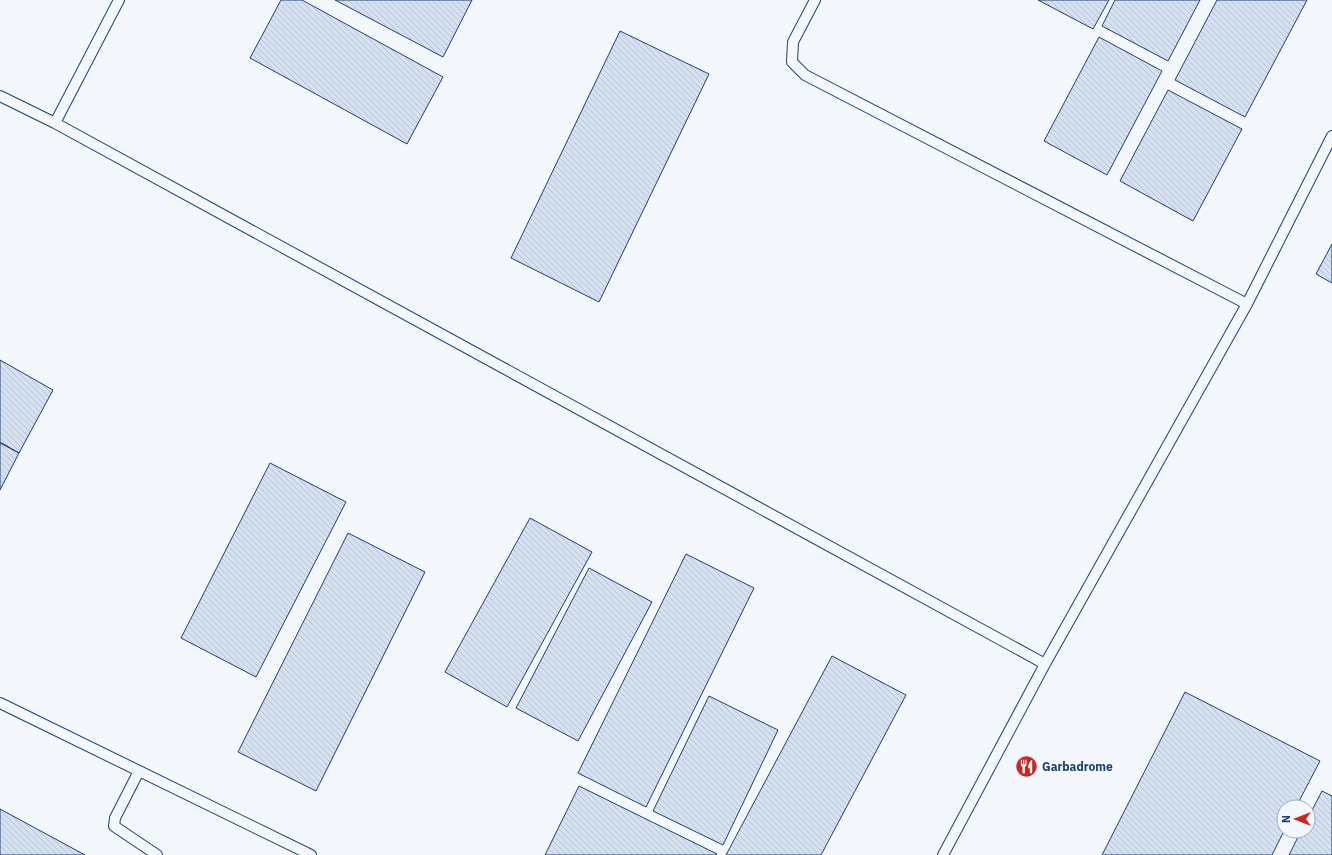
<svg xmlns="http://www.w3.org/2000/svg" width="1332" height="855" font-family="'IBM Plex Sans',sans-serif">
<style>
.building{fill:url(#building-back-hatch);stroke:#1d3f73}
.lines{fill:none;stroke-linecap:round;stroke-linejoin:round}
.service-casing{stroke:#1d3f73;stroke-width:12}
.service{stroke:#f4f7fb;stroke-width:10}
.labels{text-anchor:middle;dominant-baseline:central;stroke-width:3;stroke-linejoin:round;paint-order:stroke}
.poi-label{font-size:12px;font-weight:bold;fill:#1d3f73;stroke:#f4f7fb;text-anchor:start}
</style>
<defs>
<pattern id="building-back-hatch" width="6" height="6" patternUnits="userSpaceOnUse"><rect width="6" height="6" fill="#d5e0f0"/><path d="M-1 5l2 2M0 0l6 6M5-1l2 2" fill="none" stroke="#b6c1d1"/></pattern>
</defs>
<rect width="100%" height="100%" fill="#f4f7fb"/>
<path class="building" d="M281,0H302L443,77L407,144L250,58Z
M335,0H472L443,57Z
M1038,0H1109L1093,29Z
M1115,0H1200L1168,61L1102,26Z
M1217,0H1307L1245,117L1175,80Z
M620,31L709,74L599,302L511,258Z
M1099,37L1162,71L1107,175L1044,141Z
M1168,90L1242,129L1193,221L1120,181Z
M1332,244V283L1316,274Z
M0,360L53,390L19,453L0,442Z
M0,443L19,453L0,490Z
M270,463L346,502L256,677L181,638Z
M530,518L592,552L507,707L445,672Z
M348,533L425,572L316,791L238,752Z
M686,554L754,588L646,807L578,773Z
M589,568L652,602L578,741L516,708Z
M832,656L906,695L821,855H726Z
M1185,692L1320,761L1296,807H1284V831L1272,855H1102Z
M709,696L778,730L723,845L653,811Z
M579,786L717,854L716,855H545Z
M1322,791L1332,796V855H1289L1301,831H1308V818Z
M0,809L85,855H0Z"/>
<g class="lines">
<defs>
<path id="service" d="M815,0L793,42L792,62L805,75L1247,304
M0,96L55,123L1045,664
M55,123L119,0
M0,703L311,855
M139,771L115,818L114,826L157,855
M943,855L1045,664L1247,304L1332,136"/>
</defs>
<use href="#service" class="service-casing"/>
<use href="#service" class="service"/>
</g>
<defs>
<symbol id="restaurant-disc" viewBox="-11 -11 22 22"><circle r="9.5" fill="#c62828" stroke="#f4f7fb"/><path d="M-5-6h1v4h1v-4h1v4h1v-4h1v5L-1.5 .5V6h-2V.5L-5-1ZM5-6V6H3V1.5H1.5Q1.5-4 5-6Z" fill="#fff"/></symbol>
</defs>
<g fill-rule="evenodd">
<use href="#restaurant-disc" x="1014" y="754" width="25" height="25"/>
</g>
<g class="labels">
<g class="poi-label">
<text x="1042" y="766">Garbadrome</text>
</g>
</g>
<g transform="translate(1296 819) rotate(270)"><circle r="19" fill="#f4f7fb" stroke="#9eadc5"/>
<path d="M0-3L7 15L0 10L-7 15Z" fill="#c62828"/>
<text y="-6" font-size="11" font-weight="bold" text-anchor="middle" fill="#1d3f73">N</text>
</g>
</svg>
